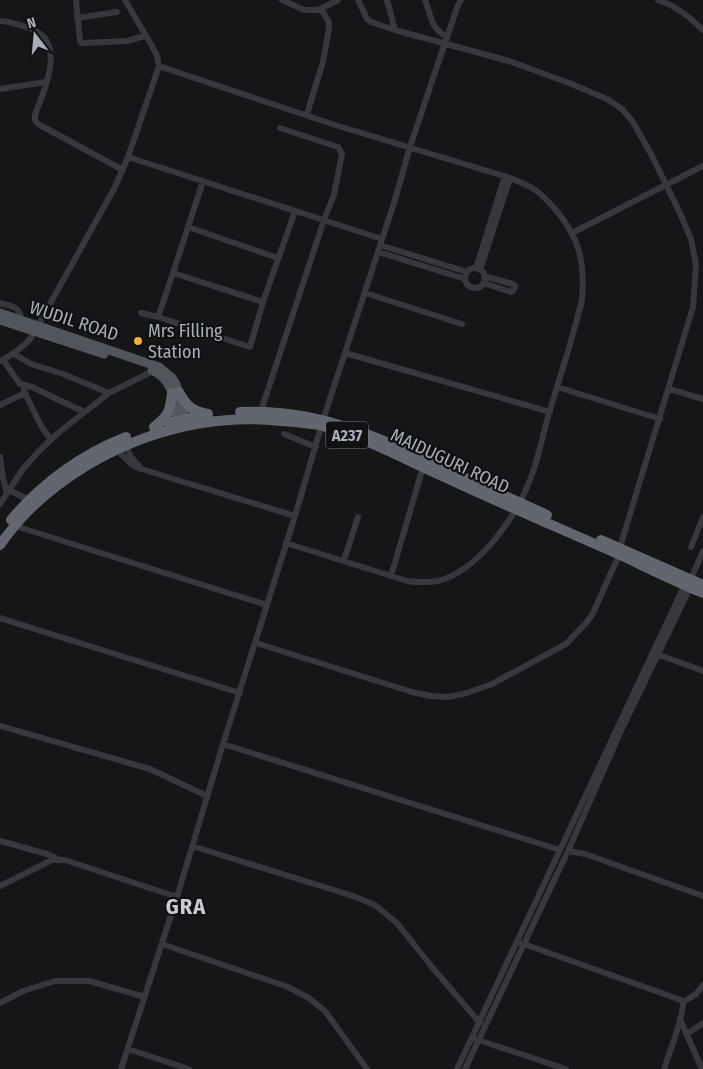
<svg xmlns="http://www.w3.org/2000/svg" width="703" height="1069" font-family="'Fira Sans Condensed',sans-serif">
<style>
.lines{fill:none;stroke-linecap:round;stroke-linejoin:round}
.minor{stroke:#37383d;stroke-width:6}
.major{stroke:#53555c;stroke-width:9}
.highway{stroke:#63666e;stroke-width:10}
.poi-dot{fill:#f2b134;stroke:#111113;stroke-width:2}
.labels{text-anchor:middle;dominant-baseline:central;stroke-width:4.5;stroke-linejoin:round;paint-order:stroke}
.shield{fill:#111113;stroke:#7b7e86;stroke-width:1}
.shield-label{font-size:16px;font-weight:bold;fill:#a8adb8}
.street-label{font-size:18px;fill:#a8adb8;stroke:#111113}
.poi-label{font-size:18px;fill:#a8adb8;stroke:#111113;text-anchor:start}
.district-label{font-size:22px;font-weight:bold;letter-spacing:1px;fill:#c9ccd4;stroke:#111113}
</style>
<rect width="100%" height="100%" fill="#161618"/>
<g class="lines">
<path class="minor" d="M76,0L80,41L82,43L127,41L145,36
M282,0L304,10H318L323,12L329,22V28L323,62L307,114
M358,0L367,19L371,22L395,30L509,61L569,83L607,99L622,109L633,122L651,154L680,213L691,239L696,265L693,307L620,547
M387,0L395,30
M425,0C432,17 429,26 447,37
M658,0C677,6 689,17 703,30
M318,10L338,0
M77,18L117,12
M0,21C8,21 15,24 23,26C31,28 42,33 46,40C59,60 42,95 35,115V120L38,124L123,170
M159,66L332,124L510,178C517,181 525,184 532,188C541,193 548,201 555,209C580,238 585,263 582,300C573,337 561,374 550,410C543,433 539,457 530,480C516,517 478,571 438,581C427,583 418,582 407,581L286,543
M0,89L46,82
M128,157L382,239
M203,181L173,273L263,302L295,211
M188,227L278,258
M572,233L703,166
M380,245L467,272
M378,252L465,279
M476,268L505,176
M465 278a10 10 0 1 1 20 0a10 10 0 1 1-20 0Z
M480,270L510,178
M483,283L511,292L513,291L515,286L513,284L484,276
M365,293L462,324
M0,303C13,307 19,305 22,321
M141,313L158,317L250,347L263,302
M158,317L173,273
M345,353L550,412
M14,354L31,364L63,374L109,393
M3,360L20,384L32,387L84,412
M0,361C12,355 22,349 31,338L115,187L128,157L159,66L157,56L152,46L125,0
M557,387L660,419
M669,389L703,399
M25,393L41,426L51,440
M0,405L25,393L24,390
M261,411L324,220L334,195L342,154L338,147L280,128
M284,434L316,447
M125,445L131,457L139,466
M116,449L130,463L138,468L295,516
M0,457L3,478L7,493
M9,490L29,500
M0,504L23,469L39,451L58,433L109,393L153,371
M15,526L267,605
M691,547L703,517
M344,560L358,517
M391,576L423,467
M0,618L240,693
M256,643L412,692L431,696L448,697L467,693L492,684L566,644L587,622L593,613L619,555
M654,653L703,671
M0,726L150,769L207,796
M223,744L560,850
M0,841L47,854L58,859
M192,846L353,896L375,905L397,923L432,967L480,1023
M568,851L585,854L703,896
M0,886L52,860H65L177,897
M521,943L681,1000L683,1002
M162,944L288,987L309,998L325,1011L367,1069
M683,1002L696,994L703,985
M0,1003L23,991L55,981H89L145,997
M680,1019L702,1069
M687,1034L703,1023
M475,1039L566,1069
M128,1049L189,1069
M121,1069L177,897L223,744L295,516L323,420L394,203L410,147L447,37L458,5L461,0
M457,1069L686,582
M465,1069L568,851L620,733L690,588L693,582V574L703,551
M664,1069C669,1054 684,1016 683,1002"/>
<path class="major" d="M0,313L159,367L172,378L176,384L187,425
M0,320L104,354
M152,370C176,382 173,403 179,426"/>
<path class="highway" d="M179,392C186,406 193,411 208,414
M240,412C293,410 335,421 384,441L547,515
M168,423L186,419L203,416
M154,427C169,416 170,410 172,393
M11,520C41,484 82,454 126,437
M601,540L703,585
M0,545C9,532 19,520 30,509C96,446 189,411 281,421C294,422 310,423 323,426C366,438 402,458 442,476C500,503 559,528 618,554C646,567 674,581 703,593"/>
</g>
<circle class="poi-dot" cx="138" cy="341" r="5"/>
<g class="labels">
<rect class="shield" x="326" y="421.5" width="42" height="27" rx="4"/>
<g class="shield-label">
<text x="347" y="435">A237</text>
</g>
<g class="street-label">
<text transform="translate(74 321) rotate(18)">WUDIL ROAD</text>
<text transform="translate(450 461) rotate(25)">MAIDUGURI ROAD</text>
</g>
<g class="poi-label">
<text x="148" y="331">Mrs Filling<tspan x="148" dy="21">Station</tspan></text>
</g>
<g class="district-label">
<text x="186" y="906">GRA</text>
</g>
</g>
<g transform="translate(35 35) rotate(344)" stroke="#111113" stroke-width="4" paint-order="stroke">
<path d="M0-4L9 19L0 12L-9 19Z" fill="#a8adb8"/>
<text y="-8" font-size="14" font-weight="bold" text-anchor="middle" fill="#a8adb8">N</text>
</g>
</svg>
